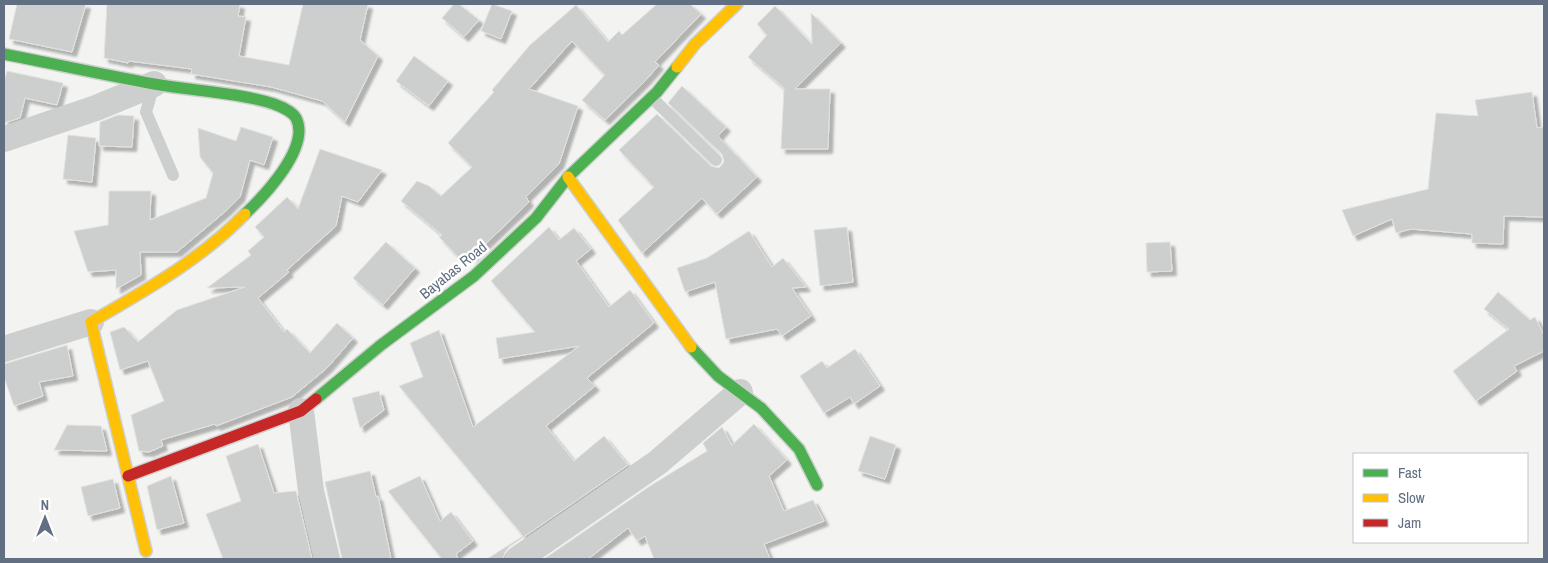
<svg xmlns="http://www.w3.org/2000/svg" width="1548" height="563" font-family="'Archivo Narrow',sans-serif">
<style>
.building{fill:#cdcece;stroke:#e2e2e1;filter:url(#shadow)}
.lines{fill:none;stroke-linecap:round;stroke-linejoin:round}
.fast-casing{stroke:#ced0d0;stroke-width:14}
.slow-casing{stroke:#ced0d0;stroke-width:14}
.jam-casing{stroke:#ced0d0;stroke-width:14}
.lane{stroke:#cdcece;stroke-width:12}
.street{stroke:#cdcece;stroke-width:26}
.fast{stroke:#4caf50;stroke-width:11}
.slow{stroke:#ffc107;stroke-width:11}
.jam{stroke:#c62828;stroke-width:11}
.labels{text-anchor:middle;dominant-baseline:central;stroke-width:5;stroke-linejoin:round;paint-order:stroke}
.street-label{font-size:15px;fill:#626f82;stroke:#fff}
</style>
<defs>
<filter id="shadow"><feDropShadow dx="4.5" dy="4.5" stdDeviation="1" flood-color="#0004"/></filter>
</defs>
<rect width="100%" height="100%" fill="#f3f3f1"/>
<path class="building" d="M17,4H86L72,52L9,39Z
M107,4H240L238,16L246,17L239,56L289,65L303,4H368L360,40L378,56L345,122L322,101L271,87L191,74L192,69L129,61L128,63L104,58Z
M454,4H459L479,20L464,37L442,18Z
M492,4L512,11L501,39L481,31Z
M657,4H690L701,14L655,62L659,65L645,81L605,120L582,100L605,75L572,41L529,89L578,106L559,164L526,197L529,202L524,207L471,258L467,253L460,259L439,237L442,235L401,201L417,181L429,186L441,196L472,167L448,143L494,92L492,90L530,45L576,5L608,42L619,31L622,35Z
M775,6L812,44L811,13L841,43L795,89H830L828,149H781L784,88L748,57L767,35L757,24Z
M414,56L448,81L429,106L396,81Z
M7,71L63,83L57,105L25,98L20,118L4,123V82Z
M682,86L726,127L718,136L757,177L717,214L702,198L642,253L618,220L654,187L619,150L657,114L711,166L719,168L724,162L722,154L668,103Z
M1532,92L1537,128L1544,127V217L1504,216L1503,244L1472,243V234L1411,229L1396,233L1392,219L1353,236L1342,210L1428,189L1436,113L1478,116L1475,100Z
M118,115L134,116L132,147L99,146L100,122Z
M241,127L273,137L264,165L250,160L240,197L227,210L177,252H140L141,275L116,289V270L88,272L74,231L108,225L109,191H151L150,220L206,198L213,173L200,157L198,128L236,141Z
M68,135L96,138L92,182L63,179Z
M320,149L382,170L358,202L342,196L336,226L287,270L289,272L258,298L284,332L287,329L310,353L337,323L353,338L327,368L292,397L216,426L215,424L161,440L163,446L149,452L139,451L131,415L164,401L148,361L120,370L110,332L124,327L138,342L177,310L245,287L207,288L251,255L248,251L264,237L255,227L287,197L298,209Z
M549,227L559,240L574,228L591,249L576,261L609,307L630,290L654,323L587,378L595,386L546,426L574,461L604,436L628,465L509,547L505,552L503,559H487L523,536L399,386L423,377L410,343L439,330L473,427L579,346L499,359L496,338L535,332L491,281Z
M847,227L853,282L820,286L814,230Z
M749,231L772,267L783,258L806,287L792,288L811,316L782,336L777,329L726,339L715,282L685,292L677,268L707,258Z
M386,242L415,268L383,305L353,278Z
M1170,242L1172,271L1147,272L1146,243Z
M1498,292L1530,320L1535,317L1544,335V351L1514,366L1517,371L1476,401L1453,371L1509,329L1484,309Z
M67,345L73,376L39,382L43,396L14,406L4,377V364Z
M855,349L880,386L854,404L850,397L824,413L800,376L822,361L827,368Z
M379,391L384,410L360,428L352,398Z
M754,424L787,460L769,476L784,511L813,500L824,521L764,544L770,559H654L645,536L637,541L628,528L588,559H544L650,486L707,451L703,443L722,427L732,445Z
M67,425L101,426L107,451L54,450Z
M870,436L896,445L885,479L858,471Z
M258,444L274,493L296,491L312,559H223L206,514L241,501L226,456Z
M370,471L376,497L378,496L391,559H342L325,482Z
M171,476L184,523L157,530L147,486Z
M420,476L440,521L451,512L473,541L456,554L458,559H442L388,491Z
M113,479L120,508L88,516L81,487Z"/>
<g class="lines">
<defs>
<path id="fast" d="M4,54C54,64 104,75 154,84C193,91 236,92 274,104C282,107 292,111 296,118C311,147 264,196 245,214
M691,347L718,376L761,408L799,449L817,485
M316,399L381,345L474,276L536,218L568,177L657,92L677,67"/>
<path id="slow" d="M677,67L695,44L737,4
M568,177L691,347
M146,551L91,322C146,290 200,260 245,214"/>
<path id="jam" d="M128,476L301,411L316,399"/>
</defs>
<use href="#fast" class="fast-casing"/>
<use href="#slow" class="slow-casing"/>
<use href="#jam" class="jam-casing"/>
<path class="lane" d="M154,84L146,112L173,175
M651,97L716,160"/>
<path class="street" d="M4,139L96,108L154,84
M4,349L91,322
M301,411L311,491L327,559
M518,559L657,463L740,392"/>
<use href="#fast" class="fast"/>
<use href="#slow" class="slow"/>
<use href="#jam" class="jam"/>
</g>
<g class="labels">
<g class="street-label">
<text transform="translate(453 270) rotate(-39)">Bayabas Road</text>
</g>
</g>
<rect width="1548" height="563" fill="none" stroke="#626f82" stroke-width="10"/>
<rect x="1353" y="453" width="175" height="90" fill="#ffffff" stroke="#c0c5cd"/>
<rect x="1363" y="469" width="25" height="8" fill="#4caf50" stroke="#c0c5cd"/>
<text x="1398" y="478" font-size="15" fill="#626f82">Fast</text>
<rect x="1363" y="494" width="25" height="8" fill="#ffc107" stroke="#c0c5cd"/>
<text x="1398" y="503" font-size="15" fill="#626f82">Slow</text>
<rect x="1363" y="519" width="25" height="8" fill="#c62828" stroke="#c0c5cd"/>
<text x="1398" y="528" font-size="15" fill="#626f82">Jam</text>
<g transform="translate(45 518)" stroke="#ffffff" stroke-width="4" paint-order="stroke">
<path d="M0-4L9 19L0 12L-9 19Z" fill="#626f82"/>
<text y="-8" font-size="14" font-weight="bold" text-anchor="middle" fill="#626f82">N</text>
</g>
</svg>
